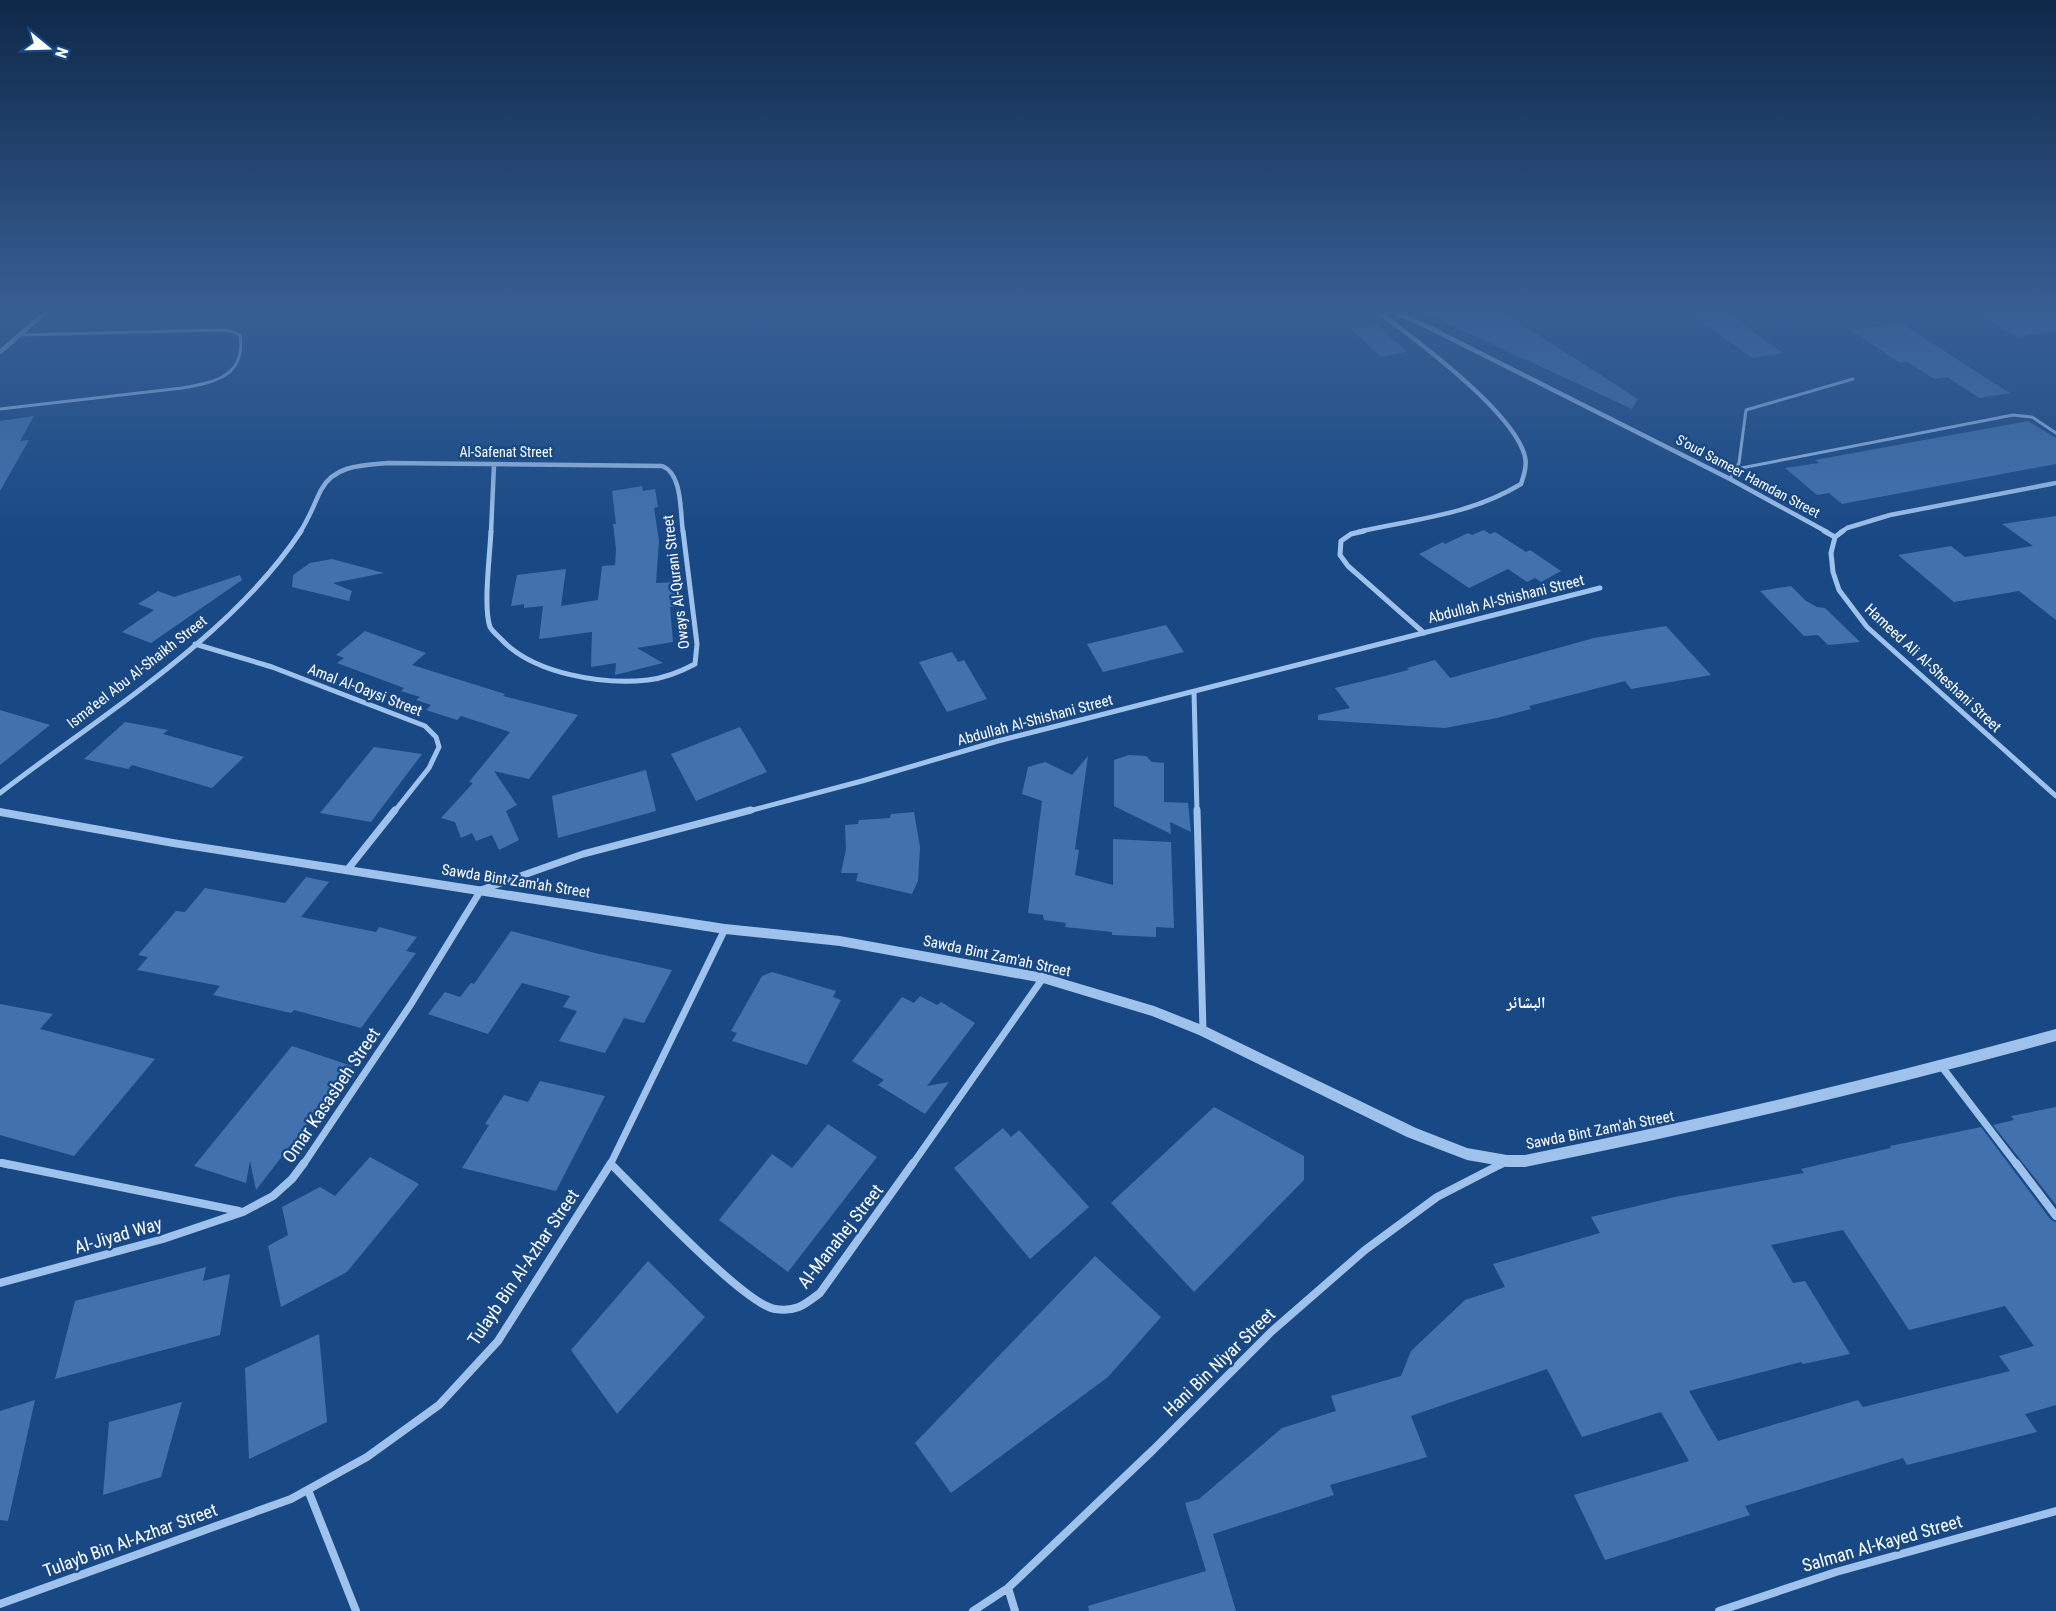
<svg xmlns="http://www.w3.org/2000/svg" width="2056" height="1611" font-family="'Roboto Condensed','Noto Naskh Arabic',sans-serif">
<style>
.building{fill:#4272ae;fill-rule:evenodd}
.lines{fill:none;stroke-linecap:round;stroke-linejoin:round}
.service{stroke:#9fc2ec;stroke-width:3}
.minor-far3{stroke:#9fc2ec;stroke-width:4.5}
.minor-far2{stroke:#9fc2ec;stroke-width:5}
.minor-far1{stroke:#9fc2ec;stroke-width:7}
.minor{stroke:#9fc2ec;stroke-width:8}
.tertiary{fill:#9fc2ec;fill-rule:evenodd}
.labels{text-anchor:middle;dominant-baseline:central;stroke-width:5;stroke-linejoin:round;paint-order:stroke}
.far-street-label{font-size:14px;fill:#fff;stroke:#194985}
.street-label{font-size:15px;fill:#fff;stroke:#194985}
.neighbourhood-label{font-size:16px;font-weight:bold;fill:#fff;stroke:#194985}
.near-street-label{font-size:18px;fill:#fff;stroke:#194985}
</style>
<rect width="100%" height="100%" fill="#194985"/>
<path class="building" d="M1421,311H1501L1638,399L1632,409Z
M1688,311H1724L1783,353L1752,358Z
M2007,311H2056V331L2017,337L1980,315Z
M1901,323L1983,376L2010,393L1979,398L1947,377L1934,379L1908,362L1900,363L1852,331Z
M1377,325L1407,352L1381,357L1352,330Z
M34,416L20,441L29,440L0,491V421Z
M2028,421L2056,438V464L1842,504L1829,493L1817,495L1785,468L1819,463L1815,460Z
M642,486L643,491L655,489L658,507L654,508L659,541L656,583L677,582L676,607H670L673,642L637,648L663,663L615,675L616,663L591,667L592,632L539,639L543,606L524,608V604L511,606L517,575L566,569L561,606L598,600L602,566L615,565L616,549L613,524H616L612,491Z
M2056,516V620L2019,591L1954,602L1898,555L1951,546L1965,557L2033,546L2002,524Z
M1484,530L1490,534L1495,532L1526,552L1530,550L1561,571L1541,582L1535,578L1527,582L1508,569L1469,588L1419,554L1443,542L1445,544L1468,533L1472,535Z
M332,559L384,573L333,583L352,591L349,601L292,587L293,575L310,563Z
M240,575L242,580L151,643L122,632L154,610L138,604L158,591L174,597Z
M1791,586L1806,601L1817,607L1825,608L1860,642L1828,645L1818,635L1804,636L1760,591Z
M1166,625L1184,652L1103,672L1087,644Z
M1666,626L1711,675L1631,689L1625,681L1529,706L1531,709L1497,718L1445,728L1318,720V715L1350,708L1335,688L1409,670L1407,668L1435,660L1450,678L1594,638Z
M365,631L426,653L412,665L505,694L503,696L578,715L529,779L494,771L517,805L506,811L519,840L499,850L492,835L476,841L472,833L461,838L455,822L441,818L473,783L469,782L510,732L461,716L457,720L426,710L431,705L416,700L420,697L401,691L404,688L337,663L344,658L336,655Z
M952,652L958,662L964,660L987,699L947,712L919,662Z
M0,710L50,725L0,765Z
M125,722L168,730L163,734L244,757L212,788L132,765L128,769L84,759Z
M740,727L767,772L696,801L671,754Z
M374,747L422,754L371,822L320,813Z
M1129,755L1146,756L1152,762L1164,763V802L1188,803L1191,832L1170,822L1171,834L1114,806V760Z
M1088,756L1075,849L1079,850L1075,875L1113,885V839L1171,842L1174,928L1156,927V937L1112,935V932L1065,927L1066,923L1044,920L1043,915L1028,913L1042,801L1022,794L1028,767L1045,762L1072,775Z
M646,770L656,811L558,838L552,796Z
M914,812L920,847L918,881L912,894L856,881L858,873H841L846,849L845,825L858,824L859,820L890,818L891,814Z
M306,877L329,882L301,917L376,932L379,927L417,937L406,951L416,953L361,1028L294,1010L291,1013L213,995L220,986L137,970L148,957L138,955L176,911L185,912L205,888L285,903Z
M511,931L595,953L672,970L644,1023L624,1018L605,1053L559,1041L577,1011L563,1007L570,996L522,983L488,1034L428,1014L445,992L460,997L471,983L474,984Z
M772,972L836,991L833,997L841,1000L807,1065L732,1041L737,1033L731,1031L762,976Z
M920,996L937,1005L941,1002L975,1023L927,1086L949,1082L925,1114L878,1085L884,1080L852,1061L902,997L914,1003Z
M0,1004L53,1014L40,1029L155,1059L74,1156L0,1135Z
M292,1046L352,1066L256,1190L250,1161L246,1183L194,1166Z
M540,1081L605,1096L556,1191L462,1168L489,1125L485,1124L504,1095L528,1102Z
M1214,1107L1304,1156V1180L1194,1292L1111,1203Z
M2056,1107V1205L1993,1125L2014,1120L2011,1116Z
M828,1124L877,1157L788,1272L719,1220L772,1154L792,1168Z
M1981,1127L2051,1220L2056,1222V1405L2025,1414L2037,1432L1907,1465L1903,1458L1745,1506L1750,1515L1605,1560L1574,1495L1689,1461L1661,1412L1582,1437L1547,1369L1411,1416L1427,1457L1330,1485L1334,1495L1213,1534L1236,1611H1089L1088,1606L1206,1571L1185,1503L1199,1499L1282,1428L1336,1411L1331,1396L1401,1376L1411,1351L1465,1300L1505,1287L1493,1264L1600,1233L1591,1217L1675,1197L1804,1173L1801,1169L1891,1148L1890,1146ZM1843,1230L1909,1330L2005,1306L2034,1346L1999,1356L2010,1371L1863,1407L1858,1400L1718,1441L1689,1391L1801,1362L1803,1364L1850,1354L1805,1281L1793,1283L1771,1245Z
M1003,1128L1011,1137L1019,1130L1089,1207L1030,1259L954,1168Z
M370,1157L419,1184L347,1272L281,1307L268,1246L288,1235L282,1207L320,1187L335,1196Z
M1095,1256L1161,1317L1108,1377L951,1493L915,1443Z
M648,1261L705,1317L617,1414L571,1350Z
M206,1267L203,1281L230,1274L220,1335L55,1379L75,1301Z
M319,1334L327,1422L249,1459L245,1368Z
M35,1400L8,1521L0,1520V1411Z
M182,1402L161,1477L103,1495L109,1422Z"/>
<g class="lines">
<path class="service" d="M0,409L182,388C216,382 246,376 240,335L231,331L218,330L20,335
M1736,469L2013,415L2032,417L2056,433
M1730,479L1739,463L1746,410L1853,379"/>
<path class="minor-far3" d="M1390,311L1422,324L1730,479L1827,532
M0,352L47,311
M300,532C309,519 314,504 321,490C334,465 363,465 388,463L662,466C683,474 680,513 683,532
M491,532L494,465
M1358,532C1415,519 1470,515 1521,484C1524,475 1527,466 1525,457C1515,413 1414,338 1377,311
M1841,532L1847,528L1890,515L2056,483"/>
<path class="minor-far2" d="M491,531C490,554 483,607 490,627C493,632 498,636 502,640C534,674 603,685 648,680C665,678 680,672 695,664L697,644L683,531
M1364,531L1351,534L1341,541L1340,555L1348,566L1424,633
M1824,531L1835,537
M1835,537L1831,553L1833,572L1839,590L1867,627L2056,796
M1835,537L1843,531
M195,644L272,667L425,726L436,737L439,747L429,768L394,812
M1194,692L1197,812
M0,793C100,716 231,637 301,531
M745,812L862,781L998,741L1600,588"/>
<path class="minor-far1" d="M1197,810L1203,1031
M348,869L395,810
M1942,1067L2017,1165
M0,1163L9,1165
M303,1165L411,1004L481,890L583,854L751,810
M610,1165L725,929
M912,1165L1043,978
M1500,1165L1504,1163"/>
<path class="minor" d="M2,1163L239,1211
M2016,1163L2056,1216
M611,1164C638,1191 745,1305 775,1309C797,1312 804,1305 820,1293L913,1163
M0,1283L163,1239L243,1212L273,1196L292,1179L304,1163
M308,1490L356,1611
M1008,1588L1015,1611
M0,1604L291,1499L367,1457L439,1405L498,1341L611,1163
M973,1611L1008,1588L1153,1450L1271,1332L1365,1250L1437,1197L1503,1163
M1719,1611L1836,1572L2056,1511"/>
<path class="tertiary" d="M0,808L173,839L725,924L840,936L1043,973L1154,1006L1207,1027L1416,1128L1467,1148L1507,1155H1525C1704,1119 1880,1077 2056,1029V1041C1880,1089 1704,1131 1525,1167H1507L1467,1160L1407,1137L1199,1035L1152,1016L1043,983L840,946L725,934L173,847L0,816Z"/>
</g>
<linearGradient id="sky" x2="0" y2="1"><stop stop-color="#0e2849"/><stop offset="0.58" stop-color="#385f94"/><stop offset="1" stop-color="#385f94" stop-opacity="0"/></linearGradient>
<rect width="2056" height="536" fill="url(#sky)"/>
<g class="labels">
<g class="far-street-label">
<text x="506" y="452">Al-Safenat Street</text>
<text transform="translate(1748 476) rotate(28)">S'oud Sameer Hamdan Street</text>
</g>
<g class="street-label">
<text transform="translate(676 582) rotate(-97)">Oways Al-Qurani Street</text>
<text transform="translate(1506 599) rotate(-14)">Abdullah Al-Shishani Street</text>
<text transform="translate(1933 668) rotate(43)">Hameed Ali Al-Sheshani Street</text>
<text transform="translate(137 672) rotate(-38)">Isma'eel Abu Al-Shaikh Street</text>
<text transform="translate(365 690) rotate(21)">Amal Al-Oaysi Street</text>
<text transform="translate(1035 720) rotate(-15)">Abdullah Al-Shishani Street</text>
<text transform="translate(516 881) rotate(9)">Sawda Bint Zam'ah Street</text>
<text transform="translate(997 956) rotate(12)">Sawda Bint Zam'ah Street</text>
<text transform="translate(1600 1130) rotate(-11)">Sawda Bint Zam'ah Street</text>
</g>
<g class="neighbourhood-label">
<text x="1526" y="1002">البشائر</text>
</g>
<g class="near-street-label">
<text transform="translate(331 1095) rotate(-56)">Omar Kasasbeh Street</text>
<text transform="translate(118 1235) rotate(-16)">Al-Jiyad Way</text>
<text transform="translate(840 1236) rotate(-52)">Al-Manahej Street</text>
<text transform="translate(523 1267) rotate(-56)">Tulayb Bin Al-Azhar Street</text>
<text transform="translate(1219 1362) rotate(-44)">Hani Bin Niyar Street</text>
<text transform="translate(130 1540) rotate(-20)">Tulayb Bin Al-Azhar Street</text>
<text transform="translate(1882 1543) rotate(-16)">Salman Al-Kayed Street</text>
</g>
</g>
<g transform="translate(48 48) rotate(109)" stroke="#194985" stroke-width="4.5" paint-order="stroke">
<path d="M0-4.5L10 22L0 15L-10 22Z" fill="#ffffff"/>
<text y="-9" font-size="16" font-weight="bold" text-anchor="middle" fill="#ffffff">N</text>
</g>
</svg>
